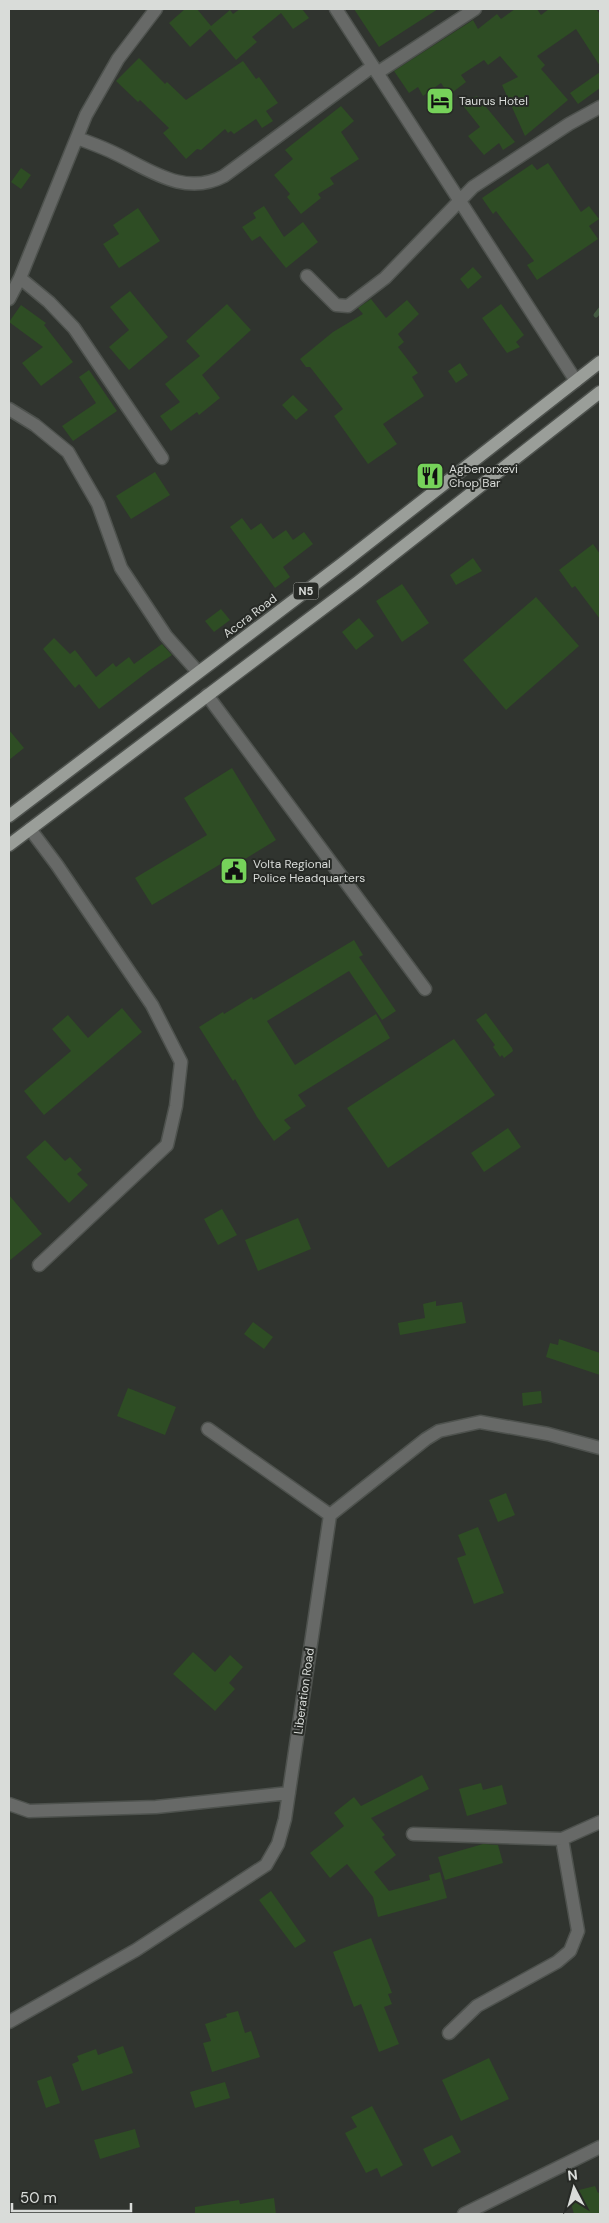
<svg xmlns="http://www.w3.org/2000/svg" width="609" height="2223" font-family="'DM Sans',sans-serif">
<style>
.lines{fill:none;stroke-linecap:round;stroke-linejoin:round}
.stream{stroke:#435941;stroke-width:5}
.building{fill:#2e4d24}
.minor-casing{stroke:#4e524e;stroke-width:15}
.major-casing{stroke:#4e524e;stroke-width:15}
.minor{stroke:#676967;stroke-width:12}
.major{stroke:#9a9e99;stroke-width:12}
.labels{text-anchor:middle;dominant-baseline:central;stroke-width:4;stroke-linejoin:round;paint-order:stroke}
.shield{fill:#272a26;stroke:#a4a7a3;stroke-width:1}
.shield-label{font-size:11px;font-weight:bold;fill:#d9dcd9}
.poi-label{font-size:12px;fill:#d9dcd9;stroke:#272a26;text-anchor:start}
.street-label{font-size:12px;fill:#d9dcd9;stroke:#272a26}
</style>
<rect width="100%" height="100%" fill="#30342f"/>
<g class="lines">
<path class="stream" d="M596,315L600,310"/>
</g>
<path class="building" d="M185,9H197L211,26L230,10L233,14L240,9H302L309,18L293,29L281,13L252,37L257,42L236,60L210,29L190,47L169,23Z
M354,9H438L379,47Z
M515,9H537L541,15L549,9H596L600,14V66L576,29L537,56L545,65L541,69L568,100L525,136L502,85L518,77L500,56L488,65L484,60L461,75L466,82L449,95L441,83L423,96L418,87L409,93L394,71L473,20L478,29L497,14L501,19Z
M139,58L165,84L167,82L186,100L243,61L256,79L259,77L278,103L266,111L273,121L262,128L256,119L234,134L231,131L228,133L225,129L201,150L197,149L186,159L163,133L169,128L140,100L138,102L116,81Z
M600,72V88L578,104L570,93Z
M477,96L515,142L503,150L499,143L484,155L468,136L480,127L461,103Z
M341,106L354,121L341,132L359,159L330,178L334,184L318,194L321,198L301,214L287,197L290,194L274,175L293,159L285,150Z
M548,163L581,212L589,206L599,219L589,226L598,239L537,280L527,265L534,261L496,211L493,214L482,198L532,164L537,170Z
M21,168L31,175L21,189L11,182Z
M264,206L284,237L303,222L318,242L286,268L260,236L252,241L242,227L256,218L253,213Z
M138,208L160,241L119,268L103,244L119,234L113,225Z
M473,267L482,277L468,289L460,279Z
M130,291L168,337L129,370L109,347L129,330L110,307Z
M371,299L386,318L407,300L419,314L398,334L404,342L398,347L418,373L412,377L424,396L383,424L397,444L368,464L334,416L343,409L310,367H306L300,359L333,332L363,314L358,308Z
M227,304L251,330L202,375L220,398L199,415L197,412L171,431L160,416L180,402L165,384L200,356L186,341Z
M501,304L524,335L516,342L520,347L507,353L482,318Z
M21,305L46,323L44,325L73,362L41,386L22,363L43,347L9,322Z
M460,363L468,375L456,383L448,371Z
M89,370L117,411L73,441L62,426L96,403L79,377Z
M293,395L308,410L296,420L282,405Z
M155,472L170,495L131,519L116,496Z
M242,518L251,530L261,523L273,539L286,530L293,540L304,532L313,544L283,567L290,577L275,588L230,527Z
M593,544L600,554V619L575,586L572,588L559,570Z
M473,558L482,571L456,585L450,575Z
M402,584L429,623L402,642L376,601Z
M536,597L579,646L506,710L463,660Z
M221,609L230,620L214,632L205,621Z
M359,618L374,636L356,650L342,632Z
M54,638L70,654L75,650L96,677L113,663L116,667L129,657L134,664L162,644L172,655L150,670L99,709L79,684L75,688L43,649Z
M9,730L24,748L9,760Z
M232,768L276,840L229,869L224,862L152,905L135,878L207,835L184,798Z
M354,940L363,955L359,957L396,1011L382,1020L349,971L267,1021L295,1065L376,1014L390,1038L298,1095L306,1106L284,1120L291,1128L274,1141L257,1117L235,1079L233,1081L199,1027L223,1012L224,1014L252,997L253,1000Z
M122,1008L142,1032L44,1115L24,1091L71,1051L52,1029L68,1015L88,1038Z
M486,1013L512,1048L513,1051L504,1058L502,1055L500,1057L493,1047L495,1045L476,1020Z
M454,1039L495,1095L388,1168L347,1108Z
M508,1128L521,1147L484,1172L471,1153Z
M45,1140L65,1161L70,1157L82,1170L77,1174L88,1185L69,1203L26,1157Z
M9,1195L42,1234L9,1261Z
M222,1209L237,1235L218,1245L204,1219Z
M298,1218L311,1249L258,1271L245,1240Z
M436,1301V1306L462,1302L466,1323L400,1335L398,1323L425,1318L423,1304Z
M253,1322L273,1337L264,1349L244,1334Z
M559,1339L600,1353V1375L546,1357L550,1343L558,1345Z
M128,1388L176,1407L165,1435L117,1416Z
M541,1391L542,1403L523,1406L522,1393Z
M506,1493L515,1515L498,1522L489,1500Z
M478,1527L504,1593L474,1604L457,1558L466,1555L458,1535Z
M193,1652L215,1672L230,1655L243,1667L229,1683L235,1689L215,1711L173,1674Z
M422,1775L429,1789L371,1818L385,1835L382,1837L396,1855L374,1872L389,1891L430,1880L429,1875L440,1872L447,1898L378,1917L373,1897L347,1864L330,1878L310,1853L344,1826L334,1813L354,1797L361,1806Z
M481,1783L483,1790L502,1785L507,1804L467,1816L459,1789Z
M483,1844L498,1845L503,1863L445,1880L438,1857Z
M271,1891L306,1941L295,1948L259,1900Z
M371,1938L392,1993L388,1994L392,2004L384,2007L399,2044L379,2052L361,2004L354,2007L333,1952Z
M238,2011L245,2033L251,2031L260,2057L212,2072L203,2043L211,2041L205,2024L227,2017L226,2014Z
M123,2046L133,2073L82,2091L72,2064L79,2061L77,2056L96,2049L98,2055Z
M489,2058L509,2099L461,2121L442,2080Z
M51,2076L60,2103L46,2108L37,2081Z
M225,2082L230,2098L195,2108L190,2092Z
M372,2106L403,2165L381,2177L377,2168L366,2173L345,2133L357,2127L351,2117Z
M135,2129L140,2147L100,2159L94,2140Z
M452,2135L461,2152L432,2167L423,2149Z
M595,2186L598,2193L600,2192V2214H574L570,2200L577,2198L575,2191Z
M274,2198L276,2214H195V2207L239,2200L240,2204Z"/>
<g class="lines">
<defs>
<path id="minor" d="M336,9L576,381
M377,73L475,9
M77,138C88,142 99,146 110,151C146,167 183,198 224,176L373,66
M307,276L336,305L348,306L385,278L473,187L569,124L600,107
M20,278L49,302L74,328L162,458
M9,299L20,278L86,115L118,59L156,9
M9,409L35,425L68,452L98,504L121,568L166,636L198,672
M207,695L425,989
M30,829L57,865L152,1005L181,1062L176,1106L167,1145L39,1265
M208,1429L330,1515
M9,1804L29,1811L156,1807L289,1793
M413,1834L562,1839L600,1822
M9,2022L136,1950L266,1865L278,1844L285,1819L330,1515L426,1439L439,1431L480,1422L548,1434L600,1448
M449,2033L477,2006L557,1962L570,1951L578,1931L562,1839
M464,2214L600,2147"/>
<path id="major" d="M9,816L343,563L600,362
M9,845L358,582L600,392"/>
</defs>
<use href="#minor" class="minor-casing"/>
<use href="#major" class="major-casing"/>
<use href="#minor" class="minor"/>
<use href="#major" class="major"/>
</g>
<defs>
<symbol id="hotel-square" viewBox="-11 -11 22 22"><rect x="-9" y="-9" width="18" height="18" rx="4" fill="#76d25a" stroke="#272a26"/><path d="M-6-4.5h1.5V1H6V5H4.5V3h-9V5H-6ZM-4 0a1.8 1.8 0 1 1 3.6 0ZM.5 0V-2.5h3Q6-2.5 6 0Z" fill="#111"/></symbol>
<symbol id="restaurant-square" viewBox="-11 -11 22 22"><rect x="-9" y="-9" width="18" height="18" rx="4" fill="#76d25a" stroke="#272a26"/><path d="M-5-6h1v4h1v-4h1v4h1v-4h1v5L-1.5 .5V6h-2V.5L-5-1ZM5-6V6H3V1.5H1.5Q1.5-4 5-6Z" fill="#111"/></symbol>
<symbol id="civic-square" viewBox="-11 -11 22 22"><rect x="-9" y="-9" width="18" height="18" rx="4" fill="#76d25a" stroke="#272a26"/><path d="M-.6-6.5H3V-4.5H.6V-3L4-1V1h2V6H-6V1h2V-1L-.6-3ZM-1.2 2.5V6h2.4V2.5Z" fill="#111"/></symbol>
</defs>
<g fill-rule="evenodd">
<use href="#hotel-square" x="424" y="85" width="32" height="32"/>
<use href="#restaurant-square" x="414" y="460" width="32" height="32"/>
<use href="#civic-square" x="218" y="855" width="32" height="32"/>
</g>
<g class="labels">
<rect class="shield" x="293.5" y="582.5" width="25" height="17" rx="4"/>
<g class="shield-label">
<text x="306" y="591">N5</text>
</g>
<g class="poi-label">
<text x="459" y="101">Taurus Hotel</text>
<text x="449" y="469">Agbenorxevi<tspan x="449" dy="14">Chop Bar</tspan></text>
<text x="253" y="864">Volta Regional<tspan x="253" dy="14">Police Headquarters</tspan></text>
</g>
<g class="street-label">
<text transform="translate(250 616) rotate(-37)">Accra Road</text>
<text transform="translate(304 1691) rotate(-82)">Liberation Road</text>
</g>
</g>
<rect width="609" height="2223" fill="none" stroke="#d9dcd9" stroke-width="20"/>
<g transform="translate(574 2188) rotate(354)" stroke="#272a26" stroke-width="4" paint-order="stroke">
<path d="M0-4L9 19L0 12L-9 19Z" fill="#d9dcd9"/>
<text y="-8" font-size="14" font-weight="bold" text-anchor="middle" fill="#d9dcd9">N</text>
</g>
<path d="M12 2203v8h119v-8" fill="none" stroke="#d9dcd9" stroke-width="2.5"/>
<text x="20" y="2203" font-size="15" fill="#d9dcd9" stroke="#272a26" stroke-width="4" paint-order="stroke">50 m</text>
</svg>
